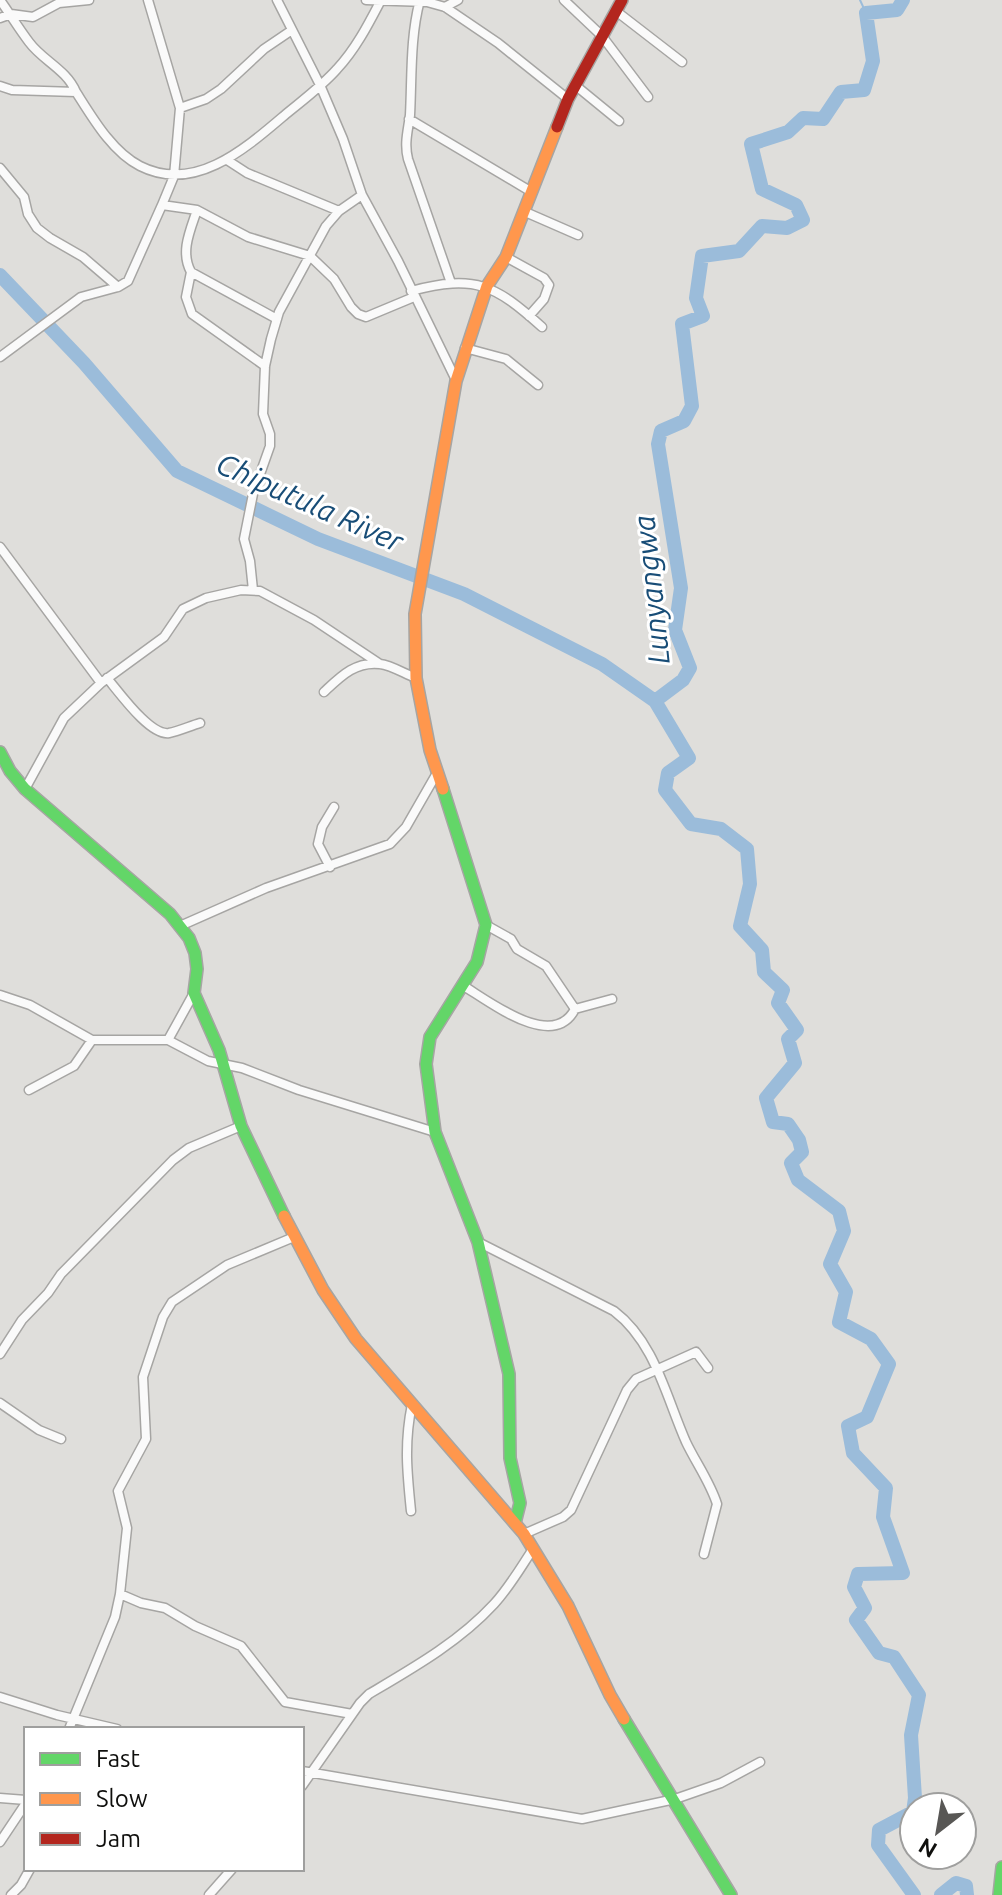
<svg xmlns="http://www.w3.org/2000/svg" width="1002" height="1895" font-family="Ubuntu,sans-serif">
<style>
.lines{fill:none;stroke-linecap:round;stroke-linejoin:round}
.stream{stroke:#9bbcda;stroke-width:2}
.river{stroke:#9bbcda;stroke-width:14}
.street-casing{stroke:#a6a5a3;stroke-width:11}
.fast-casing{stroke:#a6a5a3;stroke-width:14}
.slow-casing{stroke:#a6a5a3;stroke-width:14}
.jam-casing{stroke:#a6a5a3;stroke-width:14}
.street{stroke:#fafafa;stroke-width:8}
.fast{stroke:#63d668;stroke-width:11}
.slow{stroke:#ff974d;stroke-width:11}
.jam{stroke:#b3261e;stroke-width:11}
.labels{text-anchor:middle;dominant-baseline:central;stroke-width:6;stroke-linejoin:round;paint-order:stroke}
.water-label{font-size:30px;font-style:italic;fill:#184d77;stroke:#fff}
</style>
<rect width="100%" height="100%" fill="#dfdedb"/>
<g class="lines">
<path class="stream" d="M860,0L866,13"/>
<path class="river" d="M903,0L897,10L866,13L873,61L864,90L841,92L823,119L803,118L788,132L751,144L762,189L796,205L803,220L787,228L762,226L739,251L702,256L696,298L703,316L682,324L692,406L684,421L661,431L658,444L681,588L675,630L690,668L683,680L655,701L689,758L668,773L665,790L691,824L721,829L747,849L750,884L740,926L762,950L764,972L783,990L778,1003L797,1030L788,1039L795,1063L766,1098L773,1122L788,1124L799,1140L802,1152L791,1163L798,1180L839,1211L844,1231L830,1264L846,1292L839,1322L871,1339L889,1364L867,1417L848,1426L853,1453L886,1488L883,1517L903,1573L858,1574L854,1587L865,1608L856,1620L879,1653L894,1657L919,1695L911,1735L915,1798L913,1812L879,1830L878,1845L914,1895
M0,275L84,363L177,471L318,539L464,594L602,664L655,701
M941,1895L956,1883L966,1886L967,1895"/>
<defs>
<path id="street" d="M0,0C10,14 19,29 29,42C43,61 66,69 76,92
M148,0L180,108L174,176L162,205L197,210L248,237L310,256L334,279L351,307L358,314L366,317L414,297
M277,0L320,85L343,139L362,195L398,261L456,380
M366,0L427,2L445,7L498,43L568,99
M420,0C410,37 412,77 410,115C408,131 404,143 408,159L451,283
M564,0L602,36L648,97
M445,7L458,0
M616,11L682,62
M0,18L11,14L33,17L59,3L89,0
M575,85L619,121
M0,86L12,90L76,92C92,117 112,152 140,166C195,194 246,148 286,114C303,100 322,86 337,69C355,50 368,25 380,2
M180,108L206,99L221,89L264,49L292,30
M409,119L530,191
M227,160L247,173L339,211
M0,168L24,197L28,214L37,228L50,238L83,257L118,287
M197,210C190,231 180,252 191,272L277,319
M523,211L578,235
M506,257L544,278L549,285L544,299L529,316
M191,272L186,297L192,314L265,366
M411,291C476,274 495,285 542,327
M465,348L506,359L538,385
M0,357L81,297L118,287L128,281L162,205
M0,547L101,683
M253,590L250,561L244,539L253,494L270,446V434L263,414L265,366L271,339L279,312L326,226L339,211L362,195
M107,678C119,692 150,736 169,733C179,731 190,726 200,723
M324,692C340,677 355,661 380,664C391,665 405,674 416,678
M25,789L64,718L101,683L164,637L183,609L206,598L241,590L260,591L314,620L380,664
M330,867L318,844L322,827L334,807
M180,926L266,888L390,844L406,827L437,773
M462,985C489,1001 553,1052 575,1009L546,966L517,949L511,939L486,925
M0,995L30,1005L92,1040H168L208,1061L242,1068L299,1090L435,1132
M575,1009L612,999
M168,1040L194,993
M29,1090L74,1066L92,1040
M478,1242L614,1311C655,1342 666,1397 686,1442C696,1463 710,1482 717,1504L704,1554
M0,1354L22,1320L48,1293L61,1274L173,1160L189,1148L241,1126
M0,1403L39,1430L61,1439
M411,1511C407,1472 404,1443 412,1404
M524,1534L563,1517L571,1510L627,1390L636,1379L696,1352L708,1368
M120,1594L141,1603L165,1608L195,1626L241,1646L285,1702L352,1714
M0,1697L57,1715L117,1729
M69,1729L115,1617L120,1594L127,1528L118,1491L146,1439L143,1377L163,1317L172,1302L227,1265L294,1237
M302,1771L582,1819L675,1799L721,1783L760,1762
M302,1786L360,1703L369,1694C413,1668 459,1642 494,1604C509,1588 521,1567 533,1549
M0,1798L26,1800
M0,1842L26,1803
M11,1895L21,1885L30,1869
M209,1895L232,1869"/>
<path id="fast" d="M0,752L10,771L25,789L170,914L189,938L195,953L197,969L194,993L219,1050L241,1126L284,1216
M443,789L486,925L477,962L430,1037L426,1064L435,1132L478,1242L509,1374L510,1458L520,1503L515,1523
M624,1719L731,1895
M999,1895L1002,1867"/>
<path id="slow" d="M443,789L430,750L416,678L415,614L456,381L487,286L506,257L557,127
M284,1216L323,1290L356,1339L524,1534L568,1606L610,1695L624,1719"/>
<path id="jam" d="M557,127L568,99L622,0"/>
</defs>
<use href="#street" class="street-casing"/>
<use href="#fast" class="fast-casing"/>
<use href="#slow" class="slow-casing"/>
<use href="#jam" class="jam-casing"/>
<use href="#street" class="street"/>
<use href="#fast" class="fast"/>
<use href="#slow" class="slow"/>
<use href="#jam" class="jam"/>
</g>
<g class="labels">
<g class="water-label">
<text transform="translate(310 502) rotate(24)">Chiputula River</text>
<text transform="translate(651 590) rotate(-96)">Lunyangwa</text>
</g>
</g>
<rect x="24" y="1727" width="280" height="144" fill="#ffffff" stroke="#9f9f9e" stroke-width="2"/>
<rect x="40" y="1753" width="40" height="12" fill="#63d668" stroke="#9f9f9e" stroke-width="2"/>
<text x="96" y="1767" font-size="24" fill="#0f0f0d">Fast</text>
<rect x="40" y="1793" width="40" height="12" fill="#ff974d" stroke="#9f9f9e" stroke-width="2"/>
<text x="96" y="1807" font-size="24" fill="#0f0f0d">Slow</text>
<rect x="40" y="1833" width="40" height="12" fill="#b3261e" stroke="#9f9f9e" stroke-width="2"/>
<text x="96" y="1847" font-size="24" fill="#0f0f0d">Jam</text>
<g transform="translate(938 1831) rotate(211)"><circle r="38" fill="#ffffff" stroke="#9f9f9e" stroke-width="2"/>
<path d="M0-6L14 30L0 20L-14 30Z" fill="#585755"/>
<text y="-12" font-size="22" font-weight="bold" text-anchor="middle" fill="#0f0f0d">N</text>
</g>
</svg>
